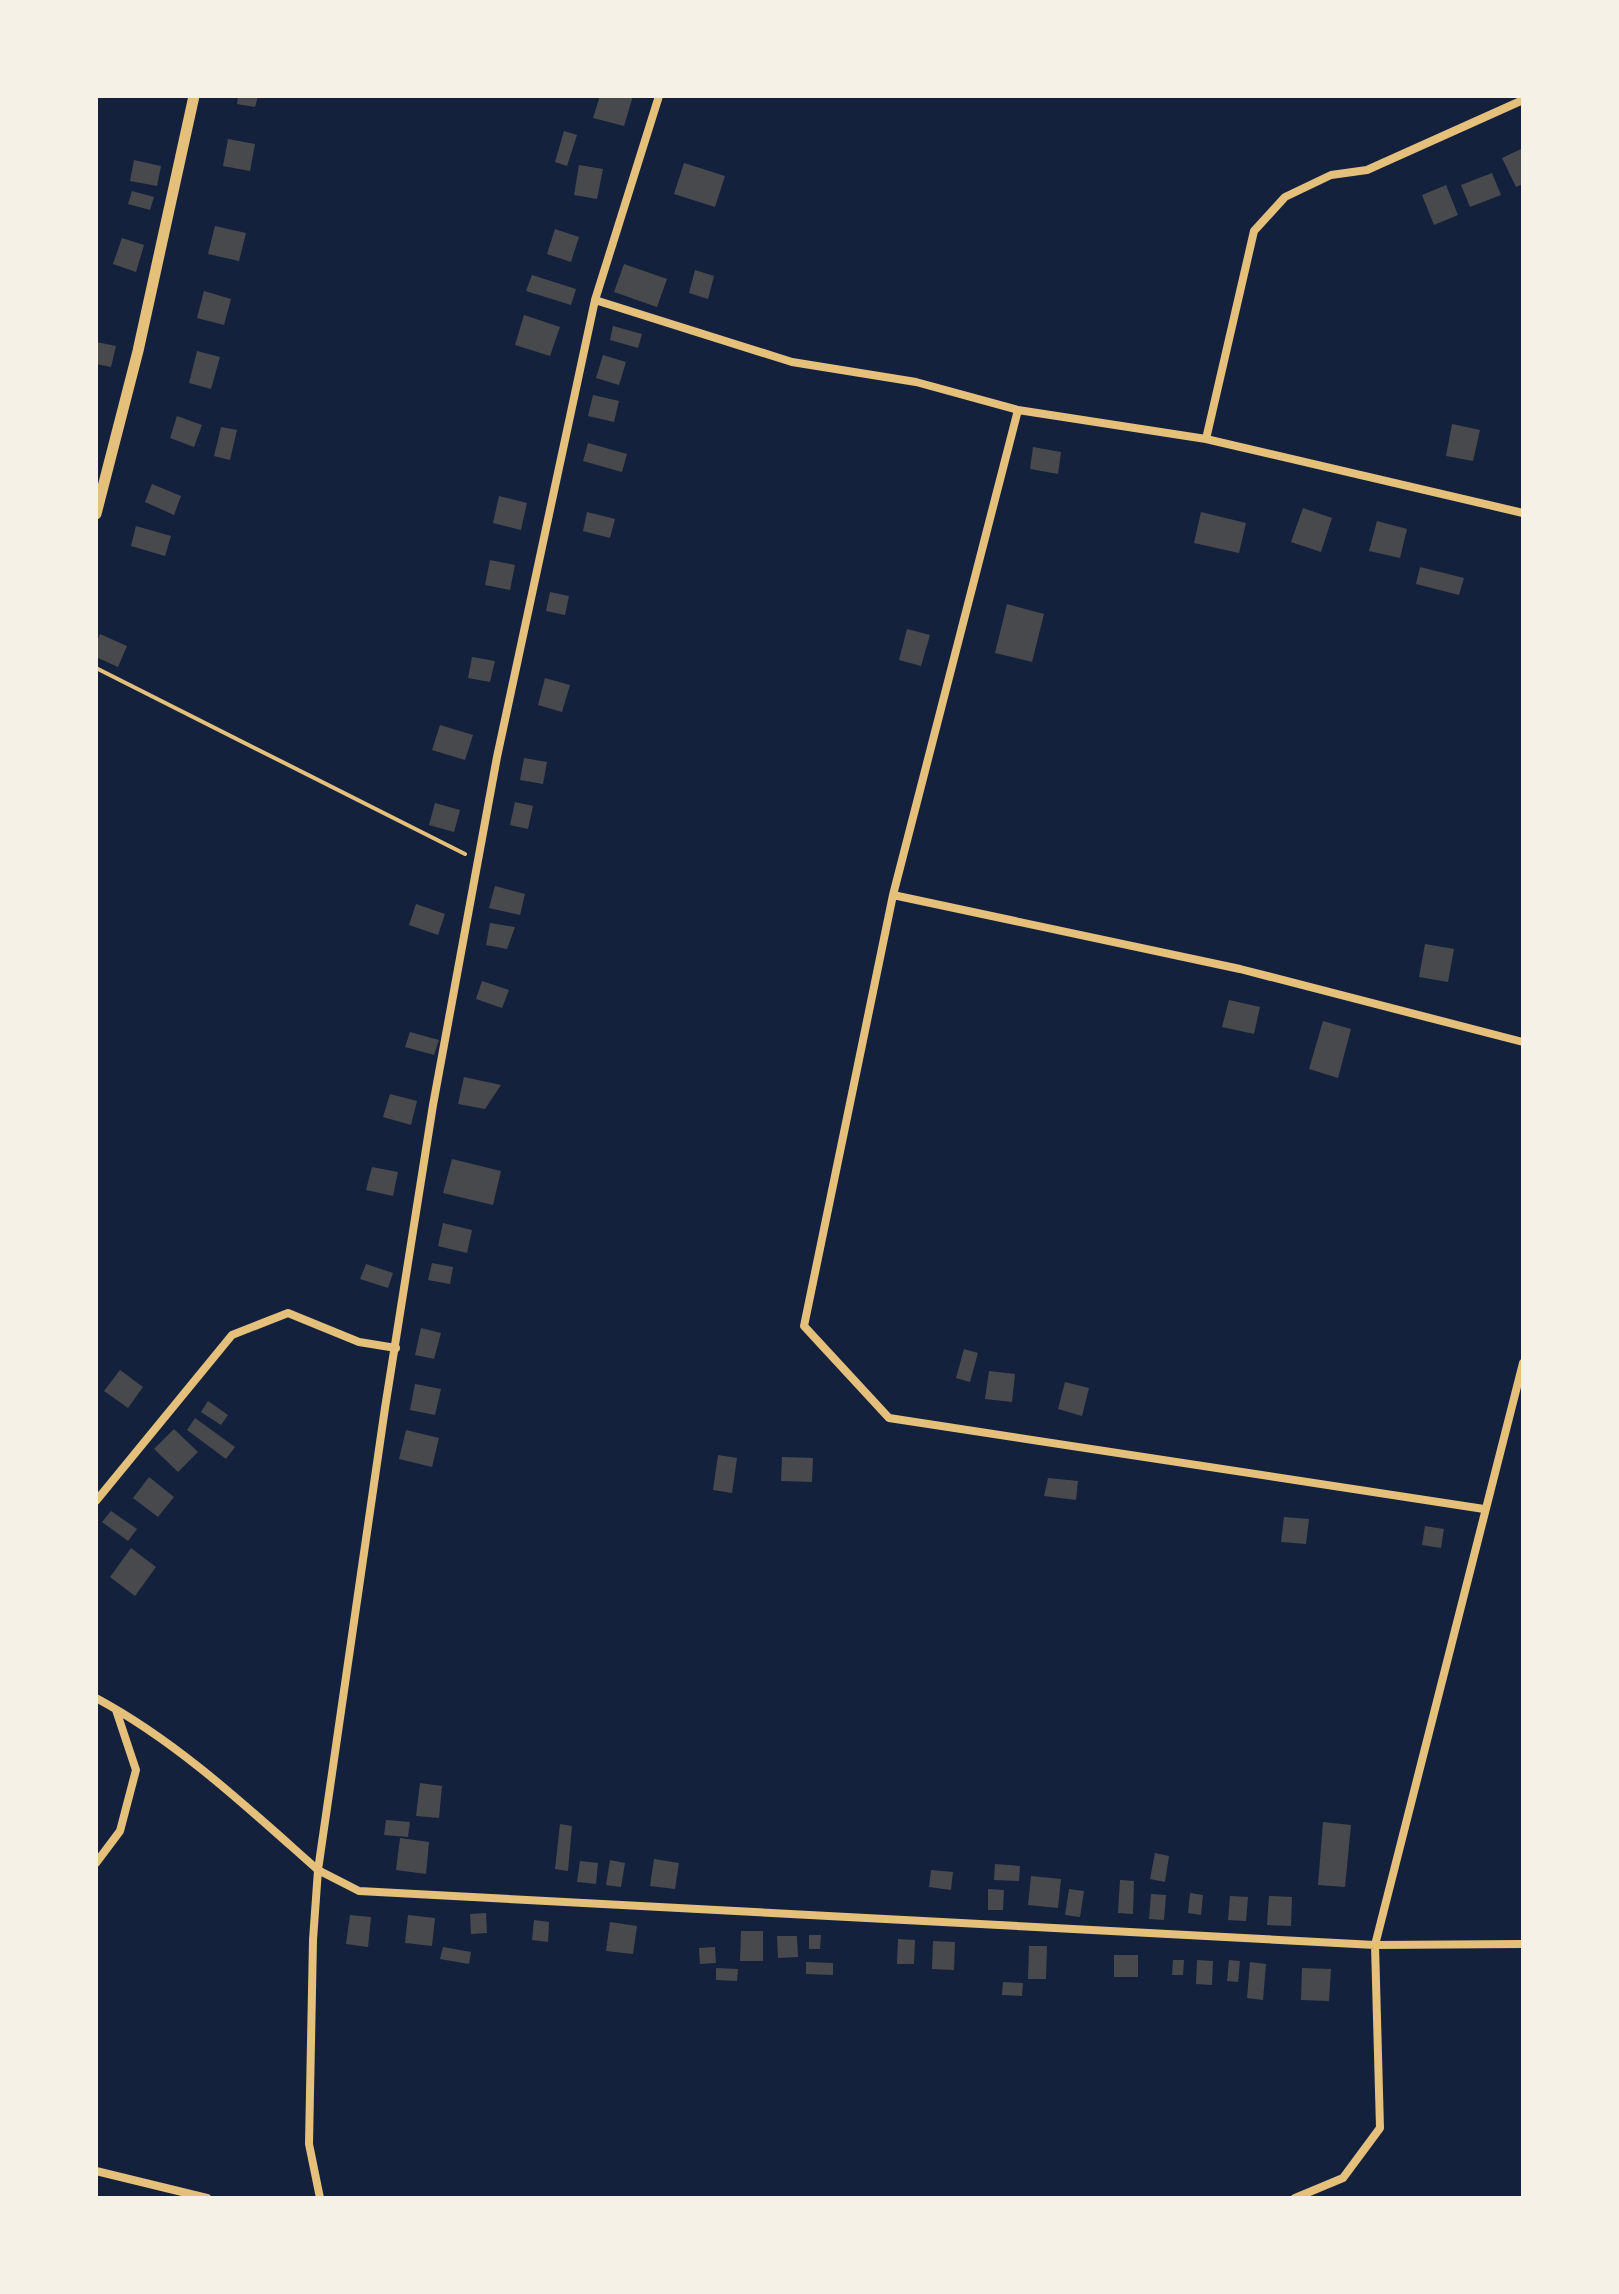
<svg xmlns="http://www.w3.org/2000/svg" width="1619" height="2294" font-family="'PT Sans Narrow',sans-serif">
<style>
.building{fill:#48494c}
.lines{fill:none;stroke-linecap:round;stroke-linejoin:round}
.path{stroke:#e5c07b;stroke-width:4}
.minor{stroke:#e5c07b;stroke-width:8}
.tertiary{stroke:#e5c07b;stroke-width:11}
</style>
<rect width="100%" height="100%" fill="#14213d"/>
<path class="building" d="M238,96H258L255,107L237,104Z
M600,96H633L624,126L593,118Z
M564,131L577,135L567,166L555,162Z
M228,139L255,144L250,171L223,166Z
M1523,148V184L1516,187L1502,158Z
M134,160L161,166L157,186L130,181Z
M684,163L725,176L715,207L674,194Z
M579,165L603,169L597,199L574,195Z
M1492,173L1501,195L1470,207L1461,185Z
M1446,185L1458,215L1434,225L1422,195Z
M132,191L154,197L150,210L128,204Z
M215,226L246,233L239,261L208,254Z
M555,229L579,237L571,262L547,254Z
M122,238L144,245L136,272L113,264Z
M624,264L667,279L657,307L614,292Z
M695,270L714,276L708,299L689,293Z
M532,275L576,289L571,305L526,291Z
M204,291L231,299L224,325L197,318Z
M524,315L560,327L550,356L515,345Z
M613,326L642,334L638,348L610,340Z
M96,342L116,346L111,367L96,364Z
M197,351L220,357L211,389L189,383Z
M603,355L626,362L619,385L596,378Z
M593,395L619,401L614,422L588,416Z
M177,416L202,425L194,447L170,438Z
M1452,424L1480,430L1473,461L1446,456Z
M221,427L237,430L230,460L214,456Z
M588,443L627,454L622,472L583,461Z
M1033,447L1061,452L1058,474L1030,469Z
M152,484L181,496L174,515L145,502Z
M499,496L527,503L521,530L493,523Z
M1303,508L1332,518L1321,552L1291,542Z
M587,512L615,519L610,538L583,531Z
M1201,512L1246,523L1239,553L1194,543Z
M1377,521L1407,529L1400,558L1369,551Z
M136,526L171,536L165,556L131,546Z
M490,560L515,565L510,590L485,585Z
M1420,567L1464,578L1459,595L1416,584Z
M550,592L569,596L565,615L546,611Z
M1007,604L1044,614L1032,662L995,653Z
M907,629L930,635L921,666L899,660Z
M100,634L127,646L118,667L96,657V643Z
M472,657L495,661L490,682L468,678Z
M545,678L570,685L562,712L538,705Z
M440,725L473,735L465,760L432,750Z
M524,758L547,762L543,784L520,780Z
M515,802L533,806L528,829L510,825Z
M435,803L460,810L454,832L429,825Z
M495,886L525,894L520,915L489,908Z
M416,904L445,914L438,935L409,925Z
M490,923L515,927L507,949L486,945Z
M1425,944L1454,949L1448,982L1419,977Z
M482,981L509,990L502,1008L476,999Z
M1229,1000L1260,1007L1254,1034L1222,1027Z
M1323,1021L1351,1029L1338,1078L1309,1069Z
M410,1032L439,1040L434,1055L405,1047Z
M464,1077L501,1085L485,1109L458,1104Z
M390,1094L417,1101L411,1125L383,1117Z
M452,1159L501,1171L493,1205L443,1193Z
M372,1167L398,1172L393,1196L366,1190Z
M443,1223L472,1230L467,1253L438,1246Z
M432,1263L453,1267L450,1284L428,1280Z
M366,1264L393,1273L388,1288L360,1279Z
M421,1328L441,1333L434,1359L415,1355Z
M964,1349L978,1353L970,1382L956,1378Z
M120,1370L143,1387L128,1408L104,1391Z
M989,1371L1015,1374L1012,1402L985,1399Z
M1065,1382L1089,1388L1082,1416L1058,1409Z
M415,1384L441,1389L435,1415L410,1410Z
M208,1401L228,1415L221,1425L201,1412Z
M195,1418L235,1447L226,1459L187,1430Z
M174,1429L198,1452L178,1472L154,1449Z
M406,1430L439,1438L432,1467L399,1459Z
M718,1455L737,1458L732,1493L713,1490Z
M782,1457L813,1458L812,1482L781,1481Z
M149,1477L174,1497L158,1517L133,1498Z
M1048,1478L1078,1481L1076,1500L1044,1496Z
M111,1511L137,1529L128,1541L102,1522Z
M1284,1517L1309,1519L1306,1544L1281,1542Z
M1425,1526L1444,1529L1441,1548L1422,1545Z
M131,1548L156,1567L135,1596L110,1577Z
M420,1783L442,1786L439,1818L416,1816Z
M386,1820L410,1822L408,1837L384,1835Z
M1323,1822L1351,1825L1345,1887L1318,1885Z
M560,1824L572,1826L568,1871L555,1869Z
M400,1838L429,1842L426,1874L396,1870Z
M1155,1853L1169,1856L1165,1882L1150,1879Z
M654,1859L679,1863L675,1889L650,1886Z
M610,1860L625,1863L621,1887L606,1885Z
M580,1861L598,1863L596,1884L577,1882Z
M995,1864L1020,1866L1019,1881L994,1880Z
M931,1870L953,1872L951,1890L929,1887Z
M1031,1876L1061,1879L1058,1908L1028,1905Z
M1120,1880L1134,1881L1133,1914L1118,1913Z
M988,1889L1004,1890L1003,1910H988Z
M1069,1889L1084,1891L1080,1917L1065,1915Z
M1190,1893L1203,1895L1201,1915L1188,1913Z
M1151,1894L1166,1895L1164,1920L1149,1919Z
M1230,1896L1248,1897L1246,1921L1228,1920Z
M1269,1896L1292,1897L1291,1926L1267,1925Z
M486,1913L487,1933L471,1934L470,1914Z
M350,1915L371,1917L368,1947L346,1944Z
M408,1915L435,1918L432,1946L405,1943Z
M534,1920L549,1922L548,1942L532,1940Z
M610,1922L637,1926L633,1954L606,1951Z
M741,1931H763V1961H740Z
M809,1935H821L820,1949H809Z
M777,1936H797L798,1957L778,1958Z
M898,1939L915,1940L914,1964H897Z
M933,1941L955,1942L954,1970L932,1969Z
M1029,1946H1047L1046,1979H1028Z
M443,1947L471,1952L469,1964L440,1959Z
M715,1947L716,1963L700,1964L699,1948Z
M1114,1955H1138V1977H1114Z
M1173,1960H1184L1183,1975H1172Z
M1197,1960L1213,1961L1212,1985L1196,1984Z
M1229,1960L1240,1961L1238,1982L1227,1981Z
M806,1962L833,1963V1975L806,1974Z
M1250,1962L1266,1964L1263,2000L1247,1998Z
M716,1968L738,1969L737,1981L716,1980Z
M1302,1968L1331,1969L1329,2001L1301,2000Z
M1003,1982L1023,1983L1022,1996L1002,1995Z"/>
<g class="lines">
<path class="path" d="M96,668L465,854"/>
<path class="minor" d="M659,96L595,300L497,757L433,1105L385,1408L318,1870L359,1891L1375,1945L1523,1944
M595,300L792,362L916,382L1018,410
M1206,439L1254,231L1285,197L1331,175L1367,170L1523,100
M893,895L1240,969L1523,1042
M96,1501L232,1335L288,1313L359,1342L396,1348
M1484,1509L889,1418L804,1326L893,895L1018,410L1206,439L1523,513
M96,1698C178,1742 248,1808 318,1870L313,1940L309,2144L320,2198
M96,1863L120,1831L136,1770L116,1710
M96,2171L207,2198
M1295,2198L1343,2178L1380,2128L1375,1945L1523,1363"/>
<path class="tertiary" d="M96,514L138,351L194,96"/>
</g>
<rect width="1619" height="2294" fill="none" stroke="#f6f1e7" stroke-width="196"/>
</svg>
